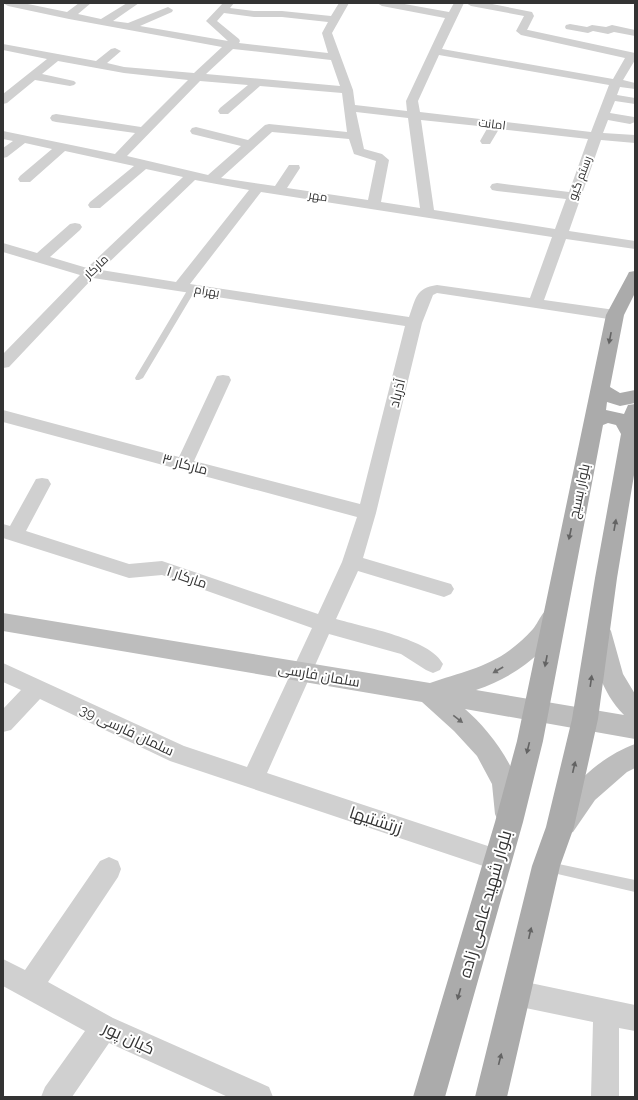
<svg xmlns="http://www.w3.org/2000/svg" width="638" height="1100" font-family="Raleway,Cairo,sans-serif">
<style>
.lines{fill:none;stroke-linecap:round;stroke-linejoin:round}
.service{fill:#d0d0d0;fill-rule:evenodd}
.minor{fill:#d0d0d0;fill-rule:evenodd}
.secondary{fill:#bdbdbd;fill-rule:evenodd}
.primary{fill:#ababab;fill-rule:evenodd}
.oneway{fill:#636363}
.oneway2{fill:#6a6a6a}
.labels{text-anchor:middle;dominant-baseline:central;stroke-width:4;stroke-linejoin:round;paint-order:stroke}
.far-street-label{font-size:12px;fill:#333;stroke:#fff}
.street-label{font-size:14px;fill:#333;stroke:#fff}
.near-street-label{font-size:17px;fill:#333;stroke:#fff}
</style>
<rect width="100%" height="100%" fill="#fff"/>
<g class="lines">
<path class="service" d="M192,287L196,289L143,378L139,380H136L135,378L188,289Z
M549,862L635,880V892L549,872L545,871L543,867L545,863Z"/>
<path class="minor" d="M3,3H23L67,12L79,3H91L78,14L101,19L127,3H139L113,21L128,23L168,7L173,10L172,12L140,26L228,41L206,21L223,3H234L230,8L254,11H282L331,16L339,3H349L332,33L353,90L355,105L407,111L406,101L445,18L382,6L377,3H399L449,12L454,3H464L442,49L613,79L625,58L521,35L516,31L524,16L471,6L466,3H487L532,12L534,16L527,30H528L635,53V60L623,80L635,83V89L620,87L617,95L635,98V104L615,101L610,113L634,117L635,122L630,124L608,120L603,133L635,135V143L601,140L569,231L635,241V249L566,239L544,300L615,310L620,312L623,315L620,318L615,320L437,293L433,295L422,323L376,513L363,558L451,584L454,589L451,594L444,597L358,571L336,619C363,627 431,639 443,664L440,670L433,673L426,670L401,654L329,634L267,773L506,852L510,860L506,868L498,871L170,761L40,699L11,730L3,732V709L21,690L3,682V663L184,746L247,767L312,628L162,575L129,578L3,538V524L10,526L36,479L42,478L48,479L51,484L26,531L129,564L162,561L318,614L342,562L357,517L3,422V410L179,457L215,380L217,376L223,375L229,376L231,380L194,461L360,504L405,326L93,278L9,367L3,368V354L80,275L3,252V243L37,253L70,224L75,223L80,224L82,227L80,230L50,257L87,268L183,177L146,169L100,208H90L88,205L90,202L134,166L65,151L30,182H20L18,179L20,176L52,149L25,143L7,157L3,158V148L13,141L3,139V131L115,154L135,133L56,122L52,121L50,118L52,115L56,114L141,127L188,80L124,73L58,61L42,74L74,81L76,83L74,85L70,86L35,80L7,103L3,104V94L47,59L3,50V44L96,61L111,49L115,48L121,51L107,63L124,67L194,73L222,47L69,19L8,6ZM224,13L254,17H282L328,22L322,33L328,53L239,43L240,41L239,39L217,21ZM233,49L331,60L340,86L206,74ZM439,55L609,85L591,132L420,112L418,101ZM200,81L248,85L220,108L218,111L220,114H228L260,86L342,93L347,132L269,124L265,125L248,140L196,127L192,128L190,131L192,134L241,146L208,175L127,156ZM356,112L408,118L420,208L381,202L389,160L382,154L364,149ZM421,120L488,127L480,141L482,144H490L499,129L588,139L569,192L497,183L492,184L490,187L492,190L497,191L566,199L555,229L434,210ZM272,132L349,139L354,154L376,161L368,200L287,188L300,168L299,165H289L275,186L221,178ZM195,180L249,190L176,282L101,270ZM261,192L552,237L530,298L437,285C415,288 416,299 409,317L190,284Z
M570,24L587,27L592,25L606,27L612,25L635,30V36L614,32L608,34L593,31L588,33L566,29L565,27L566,25Z
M109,857L118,861L121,869L118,877L48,982L113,1018L269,1087L273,1097H228L109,1043L72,1097H41L45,1087L85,1031L3,986V959L25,970L100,861Z
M516,980L635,1005V1031L619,1028V1097H591L593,1022L516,1006L507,1002L503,993L507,984Z"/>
<path class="secondary" d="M555,605L563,607L567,614C546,654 518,675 476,690L624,715C601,692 594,661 587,631L591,624L599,622L607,624L611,631L623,674L635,694V739L465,709C492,732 534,786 517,823L508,826L499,823L495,814L492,784L477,756L454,731L422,702L3,631V613L430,683C458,673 486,668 510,650C518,644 526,637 533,629C541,619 542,609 555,605Z
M635,744V768L627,772L595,800L573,832L563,836L553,832L549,823C564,790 601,756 635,744Z"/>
<path class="primary" d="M635,271V293L624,315L610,387L620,393L635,390V403L620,406L607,402L606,410L624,414L628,405L635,404V469L617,578L598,719L574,827L560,866L507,1097H475L532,866L546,827L572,719L595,578L621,434L616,425L608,423L603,425L543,741L523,822L445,1097H413L495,822L517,741L606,315L627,276L629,272Z"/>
</g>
<defs><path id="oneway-solid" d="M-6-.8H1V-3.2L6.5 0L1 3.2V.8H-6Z"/></defs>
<g class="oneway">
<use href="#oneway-solid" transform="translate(610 338) rotate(101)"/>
<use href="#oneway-solid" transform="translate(615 525) rotate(-80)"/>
<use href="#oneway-solid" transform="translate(570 534) rotate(102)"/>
<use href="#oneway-solid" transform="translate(546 661) rotate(101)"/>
<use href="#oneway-solid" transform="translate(591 681) rotate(-82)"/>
<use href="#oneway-solid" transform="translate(528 748) rotate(104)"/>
<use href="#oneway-solid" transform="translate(574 767) rotate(-77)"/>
<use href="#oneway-solid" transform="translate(530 933) rotate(-77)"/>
<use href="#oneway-solid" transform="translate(459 994) rotate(106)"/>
<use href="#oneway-solid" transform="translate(500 1059) rotate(-76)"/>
</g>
<g class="oneway2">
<use href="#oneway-solid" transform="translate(498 670) rotate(150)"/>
<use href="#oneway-solid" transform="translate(458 719) rotate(38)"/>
</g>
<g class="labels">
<g class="far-street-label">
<text transform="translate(492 124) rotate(7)">امانت</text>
<text transform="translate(580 178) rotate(-69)">رستم گیو</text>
<text transform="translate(318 196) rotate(9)">مهر</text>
<text transform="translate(96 267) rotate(-44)">مارکار</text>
<text transform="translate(207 291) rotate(9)">بهرام</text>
</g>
<g class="street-label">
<text transform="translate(397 393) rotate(-76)">آذرباد</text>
<text transform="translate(185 464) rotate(15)">مارکار ۳</text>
<text transform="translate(579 491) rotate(-78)">بلوار بسیج</text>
<text transform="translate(187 577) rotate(19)">مارکار ۱</text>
<text transform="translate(319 675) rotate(10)">سلمان فارسی</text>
<text transform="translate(127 730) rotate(25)">سلمان فارسی 39</text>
</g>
<g class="near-street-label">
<text transform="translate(376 820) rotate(18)">زرتشتیها</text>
<text transform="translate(485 904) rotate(-74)">بلوار شهید عاصی زاده</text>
<text transform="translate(129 1038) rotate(25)">کیان پور</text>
</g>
</g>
<rect width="638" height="1100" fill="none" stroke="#333333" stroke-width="8"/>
</svg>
